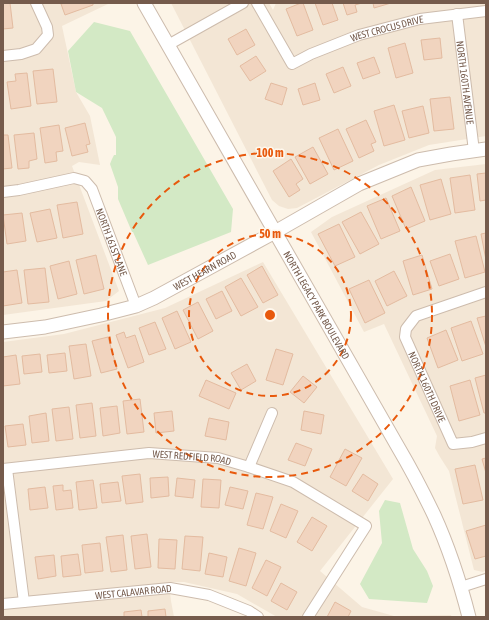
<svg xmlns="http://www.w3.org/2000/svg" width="489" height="620" font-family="'Asap Condensed',sans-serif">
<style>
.residential{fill:#f3e6d5}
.green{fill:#d3e9c5}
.building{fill:#f1d4bf;stroke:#e3bba0}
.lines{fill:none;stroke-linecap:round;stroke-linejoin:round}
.minor-casing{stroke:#cdbcad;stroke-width:12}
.tertiary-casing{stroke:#cdbcad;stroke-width:15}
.minor{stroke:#fff;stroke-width:10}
.tertiary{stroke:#fff;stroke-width:13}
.ring{fill:none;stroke:#e8590c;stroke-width:2;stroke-dasharray:7 5}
.labels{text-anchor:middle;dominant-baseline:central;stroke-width:3;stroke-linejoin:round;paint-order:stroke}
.street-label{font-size:10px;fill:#755b4c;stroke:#fff8ed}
.centre{fill:#e8590c;stroke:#fff8ed;stroke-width:2}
.ring-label{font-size:12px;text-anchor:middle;font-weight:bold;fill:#e8590c;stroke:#fff8ed;stroke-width:3;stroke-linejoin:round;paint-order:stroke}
</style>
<rect width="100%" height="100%" fill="#fcf4e7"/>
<path class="residential" d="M3,3H110L62,26L76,92L90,116L100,165L79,162L72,166L119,291L106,301L3,315Z
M171,3H269L273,10L276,3H486V136L429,145L379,165L297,208L288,209L279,206L272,200Z
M486,164V570L483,572L474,570L449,471L440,457L435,448L437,436L384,324L364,332L311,232L332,217L435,170Z
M263,262L393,479L320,571L362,607L394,616L451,615L452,617H277L237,594L184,582H169L171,601L174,617H3V342L64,334L165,308Z"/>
<path class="green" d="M94,22L130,31L233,209L231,232L148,265L133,232H132L118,199V187L110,164L112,159L114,155H116V137L102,108L76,92L68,51Z
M385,500L400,503L413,549L427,571L433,586L427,603L369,599L360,584L382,543L379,511Z"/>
<path class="building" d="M3,3H10L13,28L3,29Z
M65,3H93V5L65,15L61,4Z
M301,3H303L313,30L297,36L286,9Z
M315,3H332L338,20L323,25Z
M343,3H362L355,5L357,12L347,15Z
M373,3H391L374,8Z
M246,29L255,45L237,55L228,39Z
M440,38L442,58L424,60L421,40Z
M405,43L413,73L396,78L388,48Z
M256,56L266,71L250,81L240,66Z
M374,57L380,73L363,79L357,63Z
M343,67L351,86L334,93L326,74Z
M53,69L57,102L37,104L33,71Z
M27,73L31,106L11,109L7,82L16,81L15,74Z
M271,83L287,88L282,105L265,99Z
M315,83L320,100L303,105L298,89Z
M450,97L454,129L434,131L430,99Z
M394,105L405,140L384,146L374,111Z
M423,106L429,133L409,138L402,111Z
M366,120L376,142L371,144L374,151L359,158L346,129Z
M85,123L90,144L86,145L88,152L72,156L65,128Z
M59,125L63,151L56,152L57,161L45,163L40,128Z
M338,129L353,161L334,170L319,138Z
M34,133L37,159L29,161V168L18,169L14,135Z
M3,135H8L12,168L3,169Z
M313,147L328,174L310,184L295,157Z
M291,159L303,179L296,184L300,190L289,197L273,171Z
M486,173V200L480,201L477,174Z
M470,175L475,210L455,213L450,178Z
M441,179L451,214L430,220L420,185Z
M411,187L425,221L406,229L392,196Z
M386,198L400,231L381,239L367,206Z
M77,202L83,234L63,238L57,205Z
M50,209L57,238L37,242L30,213Z
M361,212L379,244L360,254L342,222Z
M22,213L26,241L7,244L3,215Z
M339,224L355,257L335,266L318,234Z
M486,233V260L481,234Z
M476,236L485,272L465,278L455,241Z
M450,254L459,279L439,286L430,261Z
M96,255L104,289L84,294L76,260Z
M422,255L432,289L413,295L403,261Z
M69,261L77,294L58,299L50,266Z
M262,266L278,295L263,303L247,275Z
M45,268L49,302L28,304L24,270Z
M17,270L22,303L3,306V272Z
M394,271L407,296L387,306L375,281Z
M241,278L258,307L241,316L225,287Z
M369,280L385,313L365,323L349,289Z
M222,291L232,311L216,319L206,299Z
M198,302L213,331L198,339L183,310Z
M177,311L191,342L175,349L162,318Z
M486,316V347L477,318Z
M471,321L483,354L462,361L451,328Z
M155,322L166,349L149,355L139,328Z
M446,330L458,360L438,368L427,338Z
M124,332L126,338L135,335L144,362L128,368L116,335Z
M108,337L117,369L101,373L92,341Z
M86,344L91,376L74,379L69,346Z
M276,349L293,354L283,385L266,380Z
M65,353L67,371L49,373L47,355Z
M40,354L42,372L24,374L22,356Z
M16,355L20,384L3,386V357Z
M247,364L256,381L241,390L231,373Z
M486,375V413H484L475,378Z
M303,376L317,387L304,403L290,392Z
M206,380L236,393L229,409L199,396Z
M470,380L480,415L459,421L450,386Z
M140,399L144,432L127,434L123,401Z
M92,403L96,436L80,438L76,405Z
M117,406L120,433L103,436L100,408Z
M69,407L73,439L56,441L52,409Z
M172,411L174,431L156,433L154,413Z
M304,411L324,415L321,434L301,430Z
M46,413L49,441L32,443L29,416Z
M209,418L229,422L226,440L205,436Z
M23,424L26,445L8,447L5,426Z
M296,443L312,449L305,466L288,460Z
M345,449L362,458L346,486L330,477Z
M486,458V473L482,459Z
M475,465L483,500L463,504L455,469Z
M140,474L143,502L126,504L122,476Z
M363,474L378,484L368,501L352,491Z
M168,477L169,496L151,498L150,478Z
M177,478L195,480L193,498L175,496Z
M203,479L221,480L219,508L201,507Z
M93,480L97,508L79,510L76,482Z
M118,482L121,501L102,503L100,484Z
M63,485V491L71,490L73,508L56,510L53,486Z
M45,487L48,508L30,510L28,489Z
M230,487L248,491L243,509L225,505Z
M256,493L273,497L263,529L247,525Z
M281,504L298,511L286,538L270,531Z
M312,517L327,526L312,551L297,542Z
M486,525V556L475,559L466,531Z
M147,534L151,567L135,569L131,536Z
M123,535L127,570L111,572L106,537Z
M185,536L203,537L200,571L182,569Z
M159,539L177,540L175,569L158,568Z
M100,543L103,571L85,573L82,545Z
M239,548L256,553L246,586L229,581Z
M209,553L227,557L223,577L205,574Z
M78,554L81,575L63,577L61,556Z
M54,555L56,576L38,579L35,557Z
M266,560L281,567L267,596L252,588Z
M281,583L297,592L287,610L271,601Z
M335,602L351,611L348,617H327Z
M165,609L166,617H148V611Z
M141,610L142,617H124V612Z"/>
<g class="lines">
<defs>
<g id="minor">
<path id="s1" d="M257,3L292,64L311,54L359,35L420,19L486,11"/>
<path id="s2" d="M457,14L474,151"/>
<path d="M168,45L243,3"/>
<path d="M3,56L21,54L36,49L48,35L47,27L36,3"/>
<path id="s3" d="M3,192L19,190L74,178L85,181L92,189L136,306"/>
<path id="s4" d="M486,292L416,316L406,329L405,337L453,444L472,442L486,438"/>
<path d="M249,467L272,413"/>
<path id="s5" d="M3,469L149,453L218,458L249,467L293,482L366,526L308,617"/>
<path d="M7,469L24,602"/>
<path d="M461,587L486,579"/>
<path id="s6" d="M3,604L170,588L209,595L249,611L258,617"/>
</g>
<g id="tertiary">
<path id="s7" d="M144,3L398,447C411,469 423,492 434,515C449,548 460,582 469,617"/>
<path id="s8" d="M3,332L45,327L101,315L136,306L154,298L275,232L359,184L418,160L451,154L486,149"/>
</g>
</defs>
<use href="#minor" class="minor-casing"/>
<use href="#tertiary" class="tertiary-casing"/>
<use href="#minor" class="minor"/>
<use href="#tertiary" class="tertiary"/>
</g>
<g class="ring">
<circle cx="270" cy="315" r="81"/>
<circle cx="270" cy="315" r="162"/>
</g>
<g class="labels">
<g class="street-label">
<text stroke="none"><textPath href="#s1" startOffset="172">WEST CROCUS DRIVE</textPath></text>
<text stroke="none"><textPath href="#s2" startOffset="69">NORTH 160TH AVENUE</textPath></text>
<text stroke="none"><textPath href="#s3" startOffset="151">NORTH 161ST LANE</textPath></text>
<text stroke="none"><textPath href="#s8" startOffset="213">WEST HEARN ROAD</textPath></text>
<text stroke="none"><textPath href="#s7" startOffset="348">NORTH LEGACY PARK BOULEVARD</textPath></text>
<text stroke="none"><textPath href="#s4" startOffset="153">NORTH 160TH DRIVE</textPath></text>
<text stroke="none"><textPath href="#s5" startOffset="190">WEST REDFIELD ROAD</textPath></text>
<text stroke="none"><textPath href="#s6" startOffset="131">WEST CALAVAR ROAD</textPath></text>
</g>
</g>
<circle cx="270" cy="315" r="6" class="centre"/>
<g class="ring-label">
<text x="270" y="157">100 m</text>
<text x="270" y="238">50 m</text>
</g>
<rect width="489" height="620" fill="none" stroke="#755b4c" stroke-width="8"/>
</svg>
